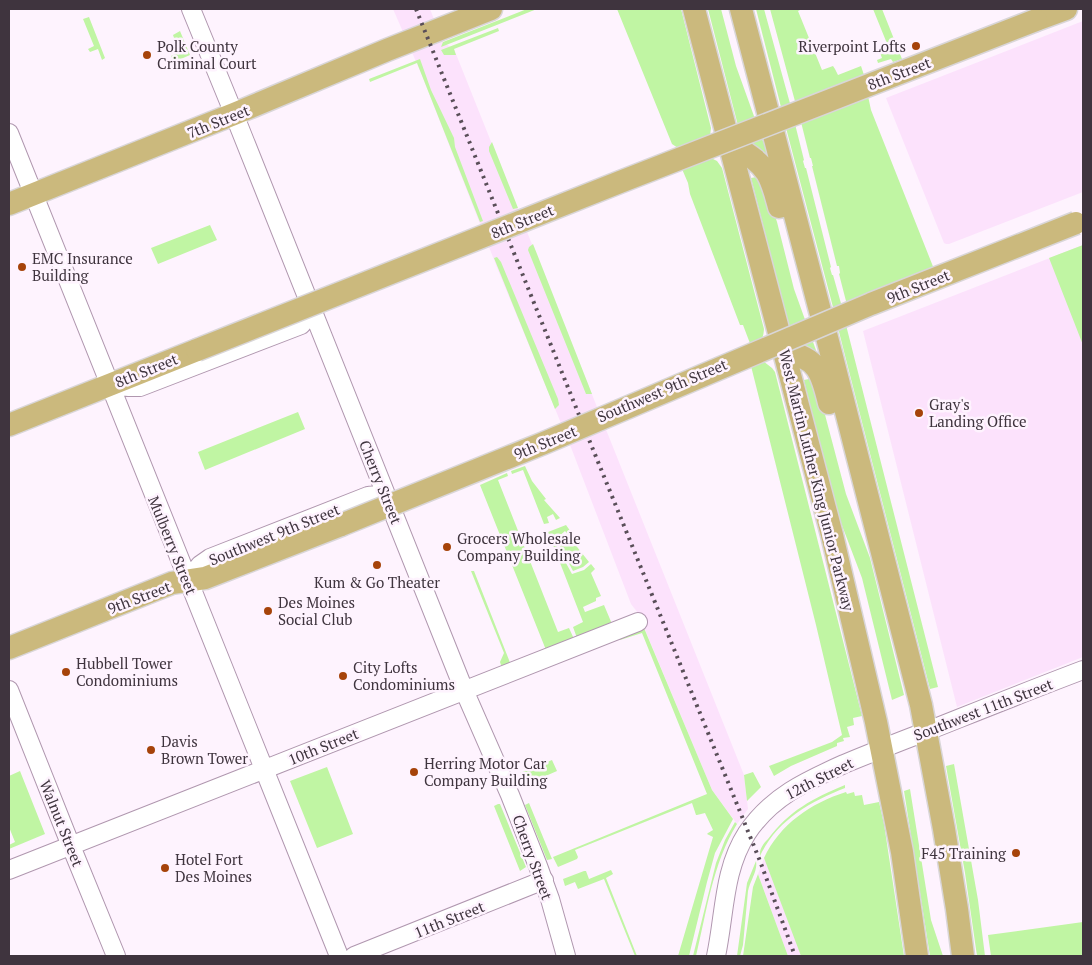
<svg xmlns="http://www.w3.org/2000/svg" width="1092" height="965" font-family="'PT Serif',serif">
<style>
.built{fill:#fce2fc}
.green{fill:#c0f5a3}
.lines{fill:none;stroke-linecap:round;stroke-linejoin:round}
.minor-casing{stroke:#b097af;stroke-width:20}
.major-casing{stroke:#d9d6d8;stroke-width:25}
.minor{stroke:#fff;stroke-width:18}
.major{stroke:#cbb97d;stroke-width:22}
.rail{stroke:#594e58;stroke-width:4;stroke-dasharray:2.5 5;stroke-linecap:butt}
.major-bridge-casing{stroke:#d9d6d8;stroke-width:25;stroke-linecap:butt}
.major-bridge{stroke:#cbb97d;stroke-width:22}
.poi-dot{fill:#a6430a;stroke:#fef3fe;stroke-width:2}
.labels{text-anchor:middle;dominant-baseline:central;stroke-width:5;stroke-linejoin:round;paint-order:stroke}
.poi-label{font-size:15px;fill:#3f343e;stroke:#fef3fe;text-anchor:start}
.street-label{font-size:15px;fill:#3f343e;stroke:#fef3fe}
</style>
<rect width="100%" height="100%" fill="#fef3fe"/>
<path class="built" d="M393,9H430L443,42L454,49L744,775L748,809L737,824L712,790L638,613L631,604L572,450L498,270L421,73Z
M1083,21V192L949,244H946L944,243L886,98Z
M1083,245V657L957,707L863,331Z
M764,858L796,941L801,956H788L758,874Z"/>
<path class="green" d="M527,9H537L441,47L443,42Z
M617,9H681L711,128L710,136L681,150L672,144Z
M708,9H721L736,66L768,155H760L743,145Z
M756,9H764L791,107L782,111Z
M770,9H802L798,11L822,70L833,66L835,69L838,75L861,66L865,78L796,105Z
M873,9H882L902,59L893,62L891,59L878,63L877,60L882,58L879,50L888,46Z
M89,17L105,58L102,60L98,49L90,52L88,49L94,46L83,19Z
M498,28L499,31L454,49L456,55H444L441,50Z
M180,31L190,55L174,62L171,56L175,54L173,51L178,49L173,35Z
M420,59L431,90L454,138L455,147L483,221L480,222L417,63L370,82L369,79Z
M868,96L871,110L934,269L847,305L839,274L840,273L839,266H837L812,166H813L811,158H810L801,122Z
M795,124L804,160L803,161L805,168H806L831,267L830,268L832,275H833L842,307L834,311L786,128Z
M492,142L518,208L513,209L489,151V147Z
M711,158L717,161L722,168L764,329C763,341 761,341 751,346L743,325H740L690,194L688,183L682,169Z
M762,176L777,222L794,289L817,353L794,346L751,178Z
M210,225L217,240L158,264L151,248Z
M533,244L537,254L592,394H586L528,250L529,247Z
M1083,245V345L1049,258Z
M497,257L501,262L558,399L559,405L555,409L494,258Z
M846,325L938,687L930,689L838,328Z
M763,361L772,368L775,372L862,716L853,718L854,725L847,727L850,737L843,738L844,741L837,743V746L791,766L774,776L769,766L832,742L842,735L816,625L751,366Z
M814,378L819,392L846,494L870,558L904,695L892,700L862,578L835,507L804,380Z
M298,412L305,429L205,470L198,452Z
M525,466L532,481L546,499L544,500L560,518L556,520L553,514L547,517L549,523L544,524L523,470L512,474L511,471Z
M507,473L508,476L498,480L558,632L569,628L574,639L546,650L480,485Z
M566,525L571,532L568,535L565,531L556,539L559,543L556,545L572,574L584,570L591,564L595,569L591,573L601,596L596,598V601L583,607L585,612L604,605L612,624L577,638L573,627L583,622L548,532Z
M570,538L589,562L583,567L573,571L560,546Z
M471,571H474L509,660L510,663L507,665H501L500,662L504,653Z
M644,628L712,790L733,819L715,853L707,882L689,956H678L713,837L707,834L708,833L713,830L705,813L697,815H696L692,803L575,850L578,857L577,859L558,867L553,857L707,794L642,633L620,640V638Z
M552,760L557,771L525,785L520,773Z
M954,764L978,900L985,956H977L965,873L946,766Z
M327,767L353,834L317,848L290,781Z
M20,771L45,834L9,849V845L15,842L9,827V776Z
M753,772L761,787L747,801L744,775Z
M845,785V788C810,802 777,820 760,856C759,849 763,844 768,839C789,811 813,798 845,785Z
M910,789L931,920L943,956H930L904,791Z
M846,792L847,794L854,792L855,796L862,795L864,805L879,802L884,824L904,956H801L764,858C780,824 811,803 846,792Z
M529,803L552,859L547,860L525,805Z
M498,804H500L526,867L520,871L494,806Z
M735,822L737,824C712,865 707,911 696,956H693L716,863L725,840Z
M756,861C758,871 750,881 748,891L743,945L740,956H737L747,883Z
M611,870L613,874L606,878L637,956H635L604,879L578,889L575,882L565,886L563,879L584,871H586L589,879Z
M758,874L759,877L788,956H743L753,887Z
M1083,922V956H991L988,935Z"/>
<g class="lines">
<defs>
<path id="minor" d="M191,9L234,114L464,690L510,795L538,866L550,899L566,956
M9,133L339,956
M109,385L129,387H140L301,325L306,319L311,307
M188,580L200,565L210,558L368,496C376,494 382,498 390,502L394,500
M9,690L71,846L116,956
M9,870L638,622
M354,956L544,880
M716,956C725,914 723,870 747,833C771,797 806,781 844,764C871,753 898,742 925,732C978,711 1030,690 1083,670"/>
<path id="major" d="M694,9L832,535L876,722L902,852L917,956
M741,9L830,349L921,705L944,829L957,909L963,956
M1036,20L1066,9
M729,142C742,151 758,159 767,173C773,183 776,196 779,207
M9,204L234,114L387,50L491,9
M785,352C818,357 822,374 829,403
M9,425L197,350
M9,648L172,583L205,578L341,525"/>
</defs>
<use href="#minor" class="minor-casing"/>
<use href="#major" class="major-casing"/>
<use href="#minor" class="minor"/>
<use href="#major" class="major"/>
<path class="rail" d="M416,9L577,410L760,861L795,956"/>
<defs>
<path id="major-bridge" d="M197,350L620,182L1036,20
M341,525L544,443L871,304L1076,223"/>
</defs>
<use href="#major-bridge" class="major-bridge-casing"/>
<use href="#major-bridge" class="major-bridge"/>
</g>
<g class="poi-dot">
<circle cx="916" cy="46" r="5"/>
<circle cx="147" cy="55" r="5"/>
<circle cx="22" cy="267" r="5"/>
<circle cx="919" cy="413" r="5"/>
<circle cx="447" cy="547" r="5"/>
<circle cx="377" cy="565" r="5"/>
<circle cx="268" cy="611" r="5"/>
<circle cx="66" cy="672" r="5"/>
<circle cx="343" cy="676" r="5"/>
<circle cx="151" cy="750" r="5"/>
<circle cx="414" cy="772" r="5"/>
<circle cx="1016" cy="853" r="5"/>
<circle cx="165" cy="868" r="5"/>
</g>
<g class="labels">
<g class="poi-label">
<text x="157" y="46">Polk County<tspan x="157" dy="17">Criminal Court</tspan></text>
<text x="906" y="46" text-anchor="end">Riverpoint Lofts</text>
<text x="32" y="258">EMC Insurance<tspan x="32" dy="17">Building</tspan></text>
<text x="929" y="404">Gray's<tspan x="929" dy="17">Landing Office</tspan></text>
<text x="457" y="538">Grocers Wholesale<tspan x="457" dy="17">Company Building</tspan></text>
<text x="377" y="582" text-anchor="middle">Kum &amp; Go Theater</text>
<text x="278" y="602">Des Moines<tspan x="278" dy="17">Social Club</tspan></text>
<text x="76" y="663">Hubbell Tower<tspan x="76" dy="17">Condominiums</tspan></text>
<text x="353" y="667">City Lofts<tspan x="353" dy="17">Condominiums</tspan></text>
<text x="161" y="741">Davis<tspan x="161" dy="17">Brown Tower</tspan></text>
<text x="424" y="763">Herring Motor Car<tspan x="424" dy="17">Company Building</tspan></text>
<text x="1006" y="853" text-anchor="end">F45 Training</text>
<text x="175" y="859">Hotel Fort<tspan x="175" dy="17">Des Moines</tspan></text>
</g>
<g class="street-label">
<text transform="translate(899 73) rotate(-21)">8th Street</text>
<text transform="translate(218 121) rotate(-22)">7th Street</text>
<text transform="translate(522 221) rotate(-22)">8th Street</text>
<text transform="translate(918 286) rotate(-22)">9th Street</text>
<text transform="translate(146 370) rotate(-22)">8th Street</text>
<text transform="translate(662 390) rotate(-23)">Southwest 9th Street</text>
<text transform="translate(545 442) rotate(-22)">9th Street</text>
<text transform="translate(817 480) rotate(76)">West Martin Luther King Junior Parkway</text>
<text transform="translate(381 482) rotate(68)">Cherry Street</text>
<text transform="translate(274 534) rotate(-22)">Southwest 9th Street</text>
<text transform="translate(173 545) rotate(68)">Mulberry Street</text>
<text transform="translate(139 597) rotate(-21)">9th Street</text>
<text transform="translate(983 709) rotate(-21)">Southwest 11th Street</text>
<text transform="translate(323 746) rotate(-22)">10th Street</text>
<text transform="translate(819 778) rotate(-27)">12th Street</text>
<text transform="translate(62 823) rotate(68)">Walnut Street</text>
<text transform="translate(533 857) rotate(70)">Cherry Street</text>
<text transform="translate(449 919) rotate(-22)">11th Street</text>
</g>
</g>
<rect width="1092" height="965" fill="none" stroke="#3f343e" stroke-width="20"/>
</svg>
